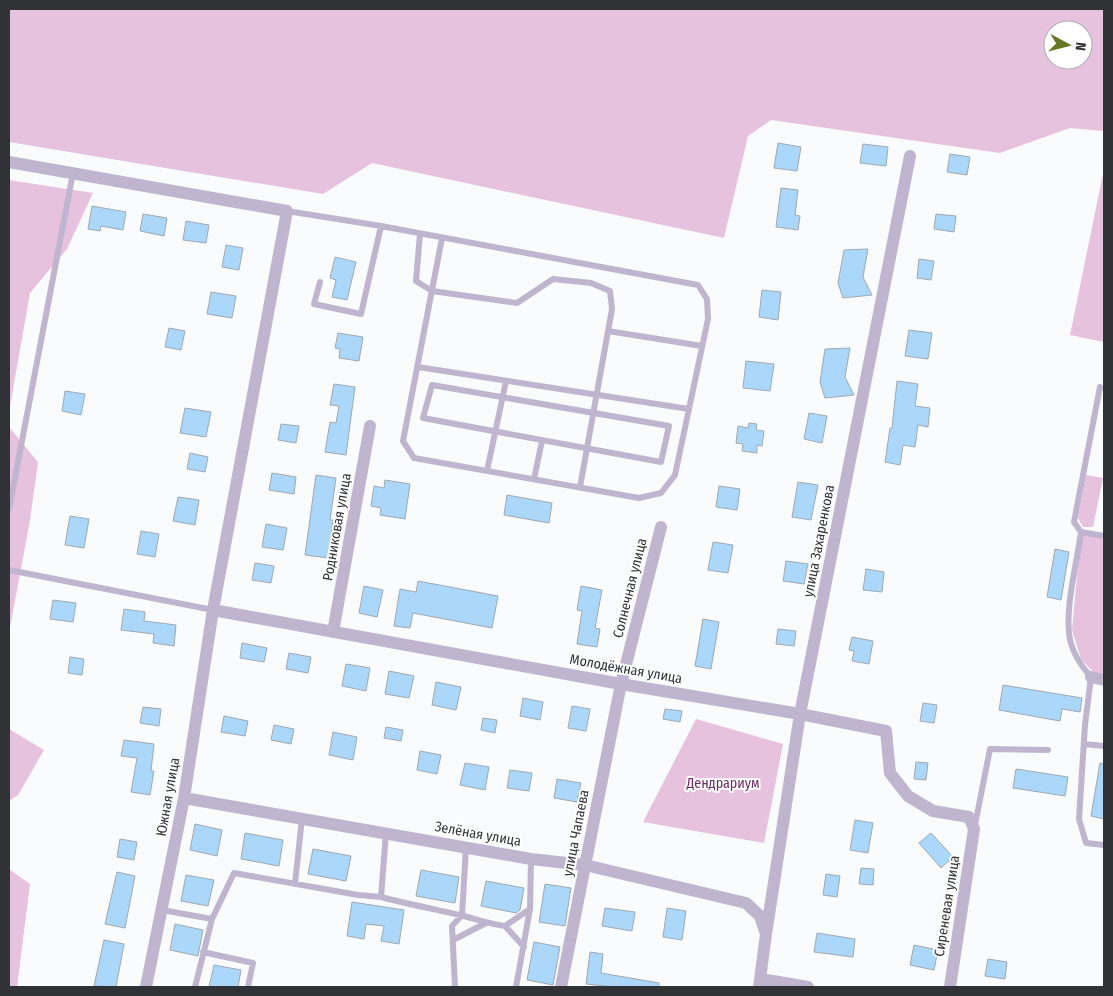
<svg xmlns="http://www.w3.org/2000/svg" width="1113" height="996" font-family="'Fira Sans Condensed',sans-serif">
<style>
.green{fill:#e6c2df;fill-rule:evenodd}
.building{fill:#abd7fa;stroke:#9ea9b1}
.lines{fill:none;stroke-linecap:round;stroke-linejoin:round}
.service{stroke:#bfb5cf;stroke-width:6}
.minor{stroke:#bfb5cf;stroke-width:12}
.labels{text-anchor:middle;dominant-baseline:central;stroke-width:4;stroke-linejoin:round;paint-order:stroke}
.street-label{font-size:14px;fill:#303236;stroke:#fff}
.park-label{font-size:14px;fill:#6b2d63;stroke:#fff}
</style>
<rect width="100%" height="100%" fill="#fafbfd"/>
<path class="green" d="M9,9H1104V131L1070,128L1000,153L771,120L748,136L724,238L372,163L323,194L9,142ZM1053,30H1083V60H1053Z
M1104,169V342L1070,335Z
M9,180L93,193L67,249L30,293L9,412Z
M9,427L38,462L30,520L9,633Z
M1086,475L1103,478L1093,527H1083L1078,518Z
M1081,532L1104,537V676L1095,674L1081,659L1072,630Z
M696,719L783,744L764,843L643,822Z
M9,729L44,750L18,795L9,801Z
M9,869L30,884L17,987H9Z"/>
<path class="building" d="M778,143L801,147L797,171L774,168Z
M863,144L888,147L886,166L860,163Z
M950,154L970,157L967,175L947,172Z
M781,188L798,190L795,215L800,216L798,230L776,227Z
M92,206L126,212L123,230L101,226L100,231L88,229Z
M143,214L167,218L164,236L140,231Z
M936,214L956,216L954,232L934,229Z
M186,221L209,225L206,243L183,240Z
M226,245L243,248L239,270L222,267Z
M868,249L863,277L872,295L843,298L838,283L844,250Z
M335,257L356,262L347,300L332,297L336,280L330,278Z
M919,259L934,261L931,280L917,278Z
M762,290L781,292L778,320L759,317Z
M211,292L236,296L232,318L207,314Z
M169,328L185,331L181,350L165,347Z
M909,330L932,333L928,359L905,356Z
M338,333L363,337L359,361L339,358L340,349L335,348Z
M850,348L845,377L854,395L825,398L820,382L825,349Z
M746,361L774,364L770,391L743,388Z
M897,381L918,384L915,406L930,408L928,427L918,425L915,447L903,445L900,465L885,462L890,428H892Z
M334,384L355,387L346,455L325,452L330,422L336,423L339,406L330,405Z
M65,391L85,394L81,415L62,411Z
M185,408L211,412L206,437L180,433Z
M809,413L827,416L822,443L804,439Z
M749,423L757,424L756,430L764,431L762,446L757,445V453L742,451L743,444L736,443L738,426L748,428Z
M281,424L299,426L296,443L278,440Z
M190,453L208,457L205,472L187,469Z
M272,473L296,477L294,494L269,490Z
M316,475L336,478L330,520H333L328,558L305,555Z
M385,480L410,484L405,519L380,515L381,508L371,506L374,486L384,488Z
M798,482L818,485L811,520L792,517Z
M719,486L740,489L737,510L716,507Z
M507,495L552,503L549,523L504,515Z
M178,497L199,500L195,525L173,521Z
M70,516L89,519L84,548L65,545Z
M266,524L287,528L283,550L262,547Z
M141,531L159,534L155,557L137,554Z
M713,542L733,545L728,573L708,570Z
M1055,549L1069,552L1061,600L1047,597Z
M786,561L808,564L804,584L783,581Z
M255,563L274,566L271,583L252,580Z
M866,569L884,572L882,592L863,590Z
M418,581L498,596L492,628L413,613L410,628L394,626L400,589L416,592Z
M364,586L383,590L377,617L359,613Z
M581,586L602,590L595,628L600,629L597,647L577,644L582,611L577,610Z
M53,600L76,603L73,622L50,619Z
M124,609L145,612L144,621L176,625L174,646L153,643L154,634L121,630Z
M703,619L719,622L711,669L695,666Z
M778,629L796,631L794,646L776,644Z
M852,637L873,641L869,664L852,661L854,651L849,650Z
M242,643L267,648L264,662L240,658Z
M289,653L311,657L308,673L286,669Z
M70,657L84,659L82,675L68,673Z
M346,664L370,668L366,691L342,686Z
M389,671L414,676L409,698L385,694Z
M436,682L461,687L456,710L432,705Z
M1003,685L1082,698L1080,712L1062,709L1060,721L999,710Z
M523,698L543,702L540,720L520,716Z
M923,703L937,705L934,723L920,721Z
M572,706L590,709L586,731L568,728Z
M143,707L161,709L159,726L140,723Z
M665,709L682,711L680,722L663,719Z
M224,716L248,721L245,736L221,732Z
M483,718L497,720L495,733L481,730Z
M274,725L294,729L291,744L271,740Z
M386,727L403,730L401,741L384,738Z
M333,732L357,737L353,760L329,755Z
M124,740L154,744L151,771H154L150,795L131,792L137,758L121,756Z
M420,751L441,755L437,774L417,770Z
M916,762L928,763L926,780L914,779Z
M465,763L489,767L485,790L460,785Z
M1100,763L1104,764V819L1091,816Z
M1016,769L1068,777L1065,796L1013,788Z
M510,770L532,773L529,791L507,788Z
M557,779L581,783L577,802L554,798Z
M855,820L873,823L868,853L850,850Z
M195,824L222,830L217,856L190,850Z
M245,833L283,840L279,866L241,859Z
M931,833L953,857L941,868L919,843Z
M120,839L137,842L134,860L117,857Z
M313,849L351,856L346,881L308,874Z
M861,868L874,869L873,885L859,884Z
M421,870L459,877L455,903L416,896Z
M117,872L135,876L125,928L105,924Z
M826,874L840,876L837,897L823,895Z
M186,875L214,880L208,906L181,901Z
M486,881L524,888L520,910L516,913L481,906Z
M545,884L571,888L565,926L539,922Z
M352,902L404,910L399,944L381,941L384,926L366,924L364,939L347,936Z
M605,908L635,912L632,931L602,926Z
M667,908L686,911L682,940L663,937Z
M175,924L203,930L198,956L170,950Z
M817,933L855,939L853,957L814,952Z
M104,940L124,944L116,987L94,986Z
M534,942L560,947L553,985L527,980Z
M914,945L938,950L934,970L910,965Z
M590,952L603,954L601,973L659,983V987H614L586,984Z
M988,959L1007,962L1005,979L985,976Z
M214,965L241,970L238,987H209Z"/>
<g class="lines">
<path class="service" d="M287,211L381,226L698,285L707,299L708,319L675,475L661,493L639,498L414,458L403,441L442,238
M420,234L416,281L432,291L517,303L553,279L591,283L610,291L612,309L580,487
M320,282L314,304L361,314L381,226
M608,331L702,346
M418,367L689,409
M432,385L669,426L661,462L423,418Z
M1100,387L1074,522L1081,532C1077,563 1064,610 1070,640C1073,654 1082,667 1091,677L1085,725L1079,819L1086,843L1104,845
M487,471L506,381
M534,479L542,441
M9,509L73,173
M1081,532L1104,536
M9,570L213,610
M1084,744L1104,746
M975,825L990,749L1048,750
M386,833L381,897C407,904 434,909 460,915C476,919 490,924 505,926L530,909
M295,884L302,818
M162,910L212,919L234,873L358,895L381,897
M505,926L524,947
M453,940L486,923
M203,952L253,963L248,987
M195,987L212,919
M455,987L452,926L462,915L466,847
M516,987L530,909L531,859"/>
<path class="minor" d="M9,162L287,211L213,610L184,798L146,987
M213,610L621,684L800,714L886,731L890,773L908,796L933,811L969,817L974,829L950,987
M333,632L370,426
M1091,677L1104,680
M184,798L531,859L585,865L746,903L760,916L766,934L759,987
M766,934L800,714L910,156
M761,979L808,987
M561,987L621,684L661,527"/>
</g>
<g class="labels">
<g class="street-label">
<text transform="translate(337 527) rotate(-80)">Родниковая улица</text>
<text transform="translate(819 541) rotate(-79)">улица Захаренкова</text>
<text transform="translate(630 588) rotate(-76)">Солнечная улица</text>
<text transform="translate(626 669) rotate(10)">Молодёжная улица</text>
<text transform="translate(168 797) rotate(-80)">Южная улица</text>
<text transform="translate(576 833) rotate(-79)">улица Чапаева</text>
<text transform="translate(478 834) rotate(10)">Зелёная улица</text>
<text transform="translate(947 906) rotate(-81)">Сиреневая улица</text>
</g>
<g class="park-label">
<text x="723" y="783">Дендрариум</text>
</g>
</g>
<rect width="1113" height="996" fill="none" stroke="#303236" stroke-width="20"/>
<g transform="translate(1068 45) rotate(97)"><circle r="24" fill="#ffffff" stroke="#acadaf"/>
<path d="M0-4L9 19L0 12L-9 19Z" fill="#677725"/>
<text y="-8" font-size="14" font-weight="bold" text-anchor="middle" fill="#303236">N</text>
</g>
</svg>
